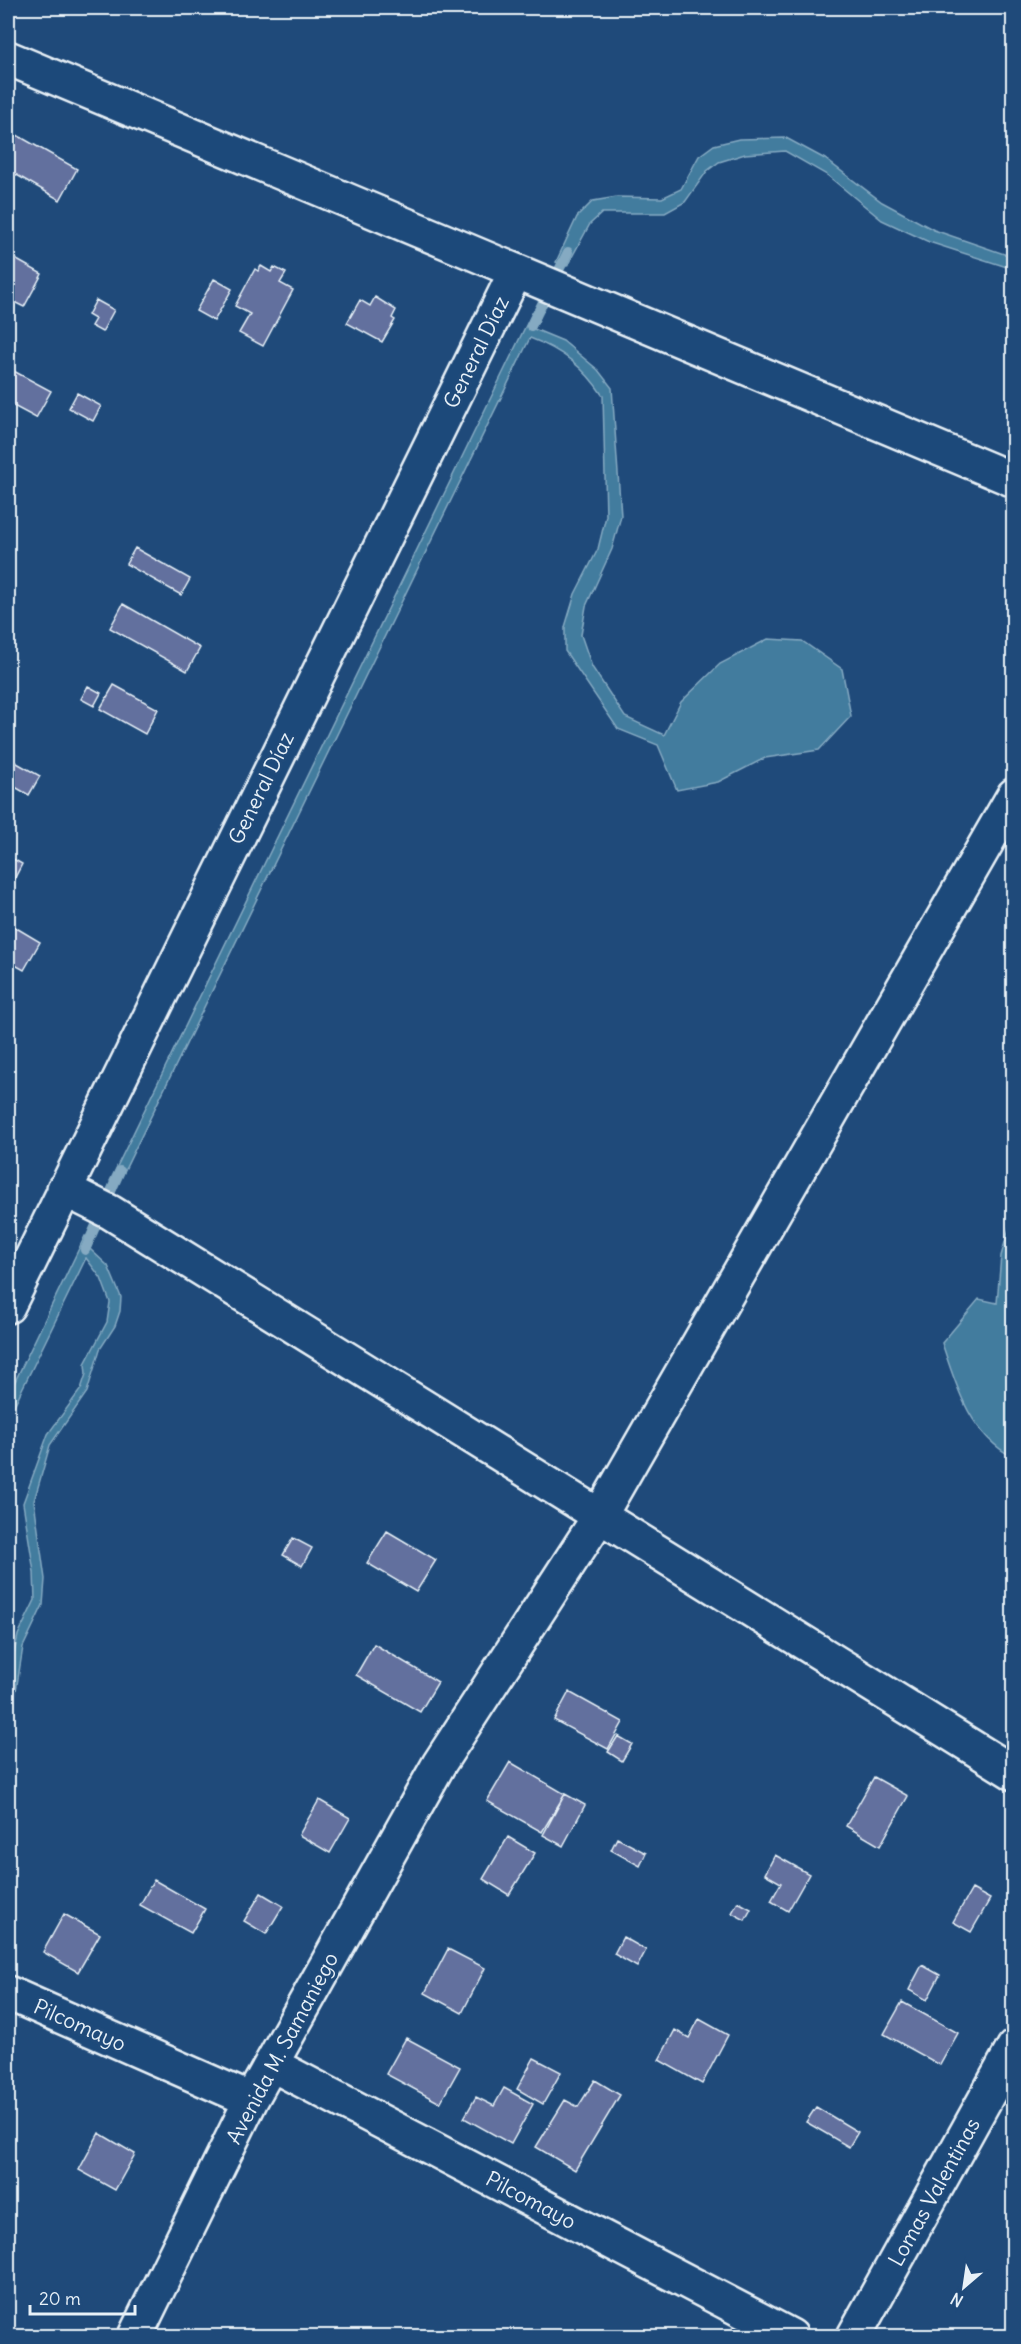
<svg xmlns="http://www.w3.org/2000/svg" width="1021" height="2344" font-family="Delius,sans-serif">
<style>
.water{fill:#437b9e;stroke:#85aac2;stroke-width:1.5}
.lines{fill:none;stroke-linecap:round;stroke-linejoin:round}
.stream{stroke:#85aac2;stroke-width:10}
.building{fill:#62709e;stroke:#e8f1f8;stroke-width:1.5}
.minor-casing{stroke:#e8f1f8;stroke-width:38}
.minor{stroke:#1f4a7a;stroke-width:33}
.labels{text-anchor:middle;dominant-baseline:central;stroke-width:6;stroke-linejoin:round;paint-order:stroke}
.street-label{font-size:21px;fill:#e8f1f8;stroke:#1f4a7a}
</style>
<rect width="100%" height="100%" fill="#1f4a7a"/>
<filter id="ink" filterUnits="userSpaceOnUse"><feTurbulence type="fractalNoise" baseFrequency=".0167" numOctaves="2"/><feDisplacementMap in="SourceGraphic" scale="12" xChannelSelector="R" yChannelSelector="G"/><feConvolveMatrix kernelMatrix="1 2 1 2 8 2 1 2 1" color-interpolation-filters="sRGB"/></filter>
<g filter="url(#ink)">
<path class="water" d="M786,138L825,159L882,202L934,230L1013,257V269L929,242L882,220L827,175L785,151L745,154L719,162L707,171L685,202L665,213H602L590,224L567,266L556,262L577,217L593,201L617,197L662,198L681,189L699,156L714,145L739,139Z
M532,313L540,317L534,329L563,341L598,370L612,388L621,516L612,549L586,606L581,635L592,667L625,717L664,735L681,702L720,664L768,639L802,641L842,669L851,716L819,750L765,758L718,782L677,790L658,745L618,729L565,651V627L575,594L598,549L606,516L603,396C584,367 562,350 530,338L117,1186L110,1181Z
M1013,1215L1014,1274L1009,1307L1014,1308L1013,1457C970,1435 956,1386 942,1343L979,1299L997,1303L1001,1256Z
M85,1236L93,1241L90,1249L108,1266L121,1297L120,1311L115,1326L100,1349L87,1392L50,1445L34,1501L45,1579L43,1605L23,1647L15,1697L8,1716L10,1672L18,1635L35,1600L34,1572L23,1503L48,1434L81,1389L86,1374L85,1364L107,1322L110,1302L101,1278L86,1258L8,1418V1396Z"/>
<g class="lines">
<path class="stream" d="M531,326L568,252
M85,1250L120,1171"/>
</g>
<path class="building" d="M8,130L77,169L60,200L8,170Z
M8,255L42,274L24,307L8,299Z
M261,266L271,272L274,267L286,273L280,283L293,290L263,346L239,333L250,314L235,306L255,269L258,271Z
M214,279L232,289L214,321L196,311Z
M375,297L396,310L392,318L395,320L382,342L347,323L360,300L370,306Z
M96,300L114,310L102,332L91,326L95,319L88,315Z
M8,368L51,391L36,418L8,403Z
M77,393L101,406L93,421L69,408Z
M135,548L190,579L181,595L126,564Z
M123,604L200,648L187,671L110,628Z
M114,685L158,709L145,734L100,709Z
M88,686L101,693L94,706L81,699Z
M8,758L40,776L29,795L8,783Z
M8,856L22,864L8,891Z
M8,923L40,942L24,970L8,961Z
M387,1531L436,1560L416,1592L367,1563Z
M293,1538L312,1548L302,1566L283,1555Z
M374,1644L438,1682L420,1712L356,1675Z
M569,1692L623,1722L608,1749L554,1720Z
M618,1736L632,1744L622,1761L608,1752Z
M510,1762L565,1794L542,1832L487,1801Z
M874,1777L908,1796L880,1846L846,1826Z
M565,1794L585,1805L563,1846L543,1835Z
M319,1800L350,1818L330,1853L299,1835Z
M508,1837L535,1853L509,1895L483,1879Z
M617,1838L646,1853L640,1866L611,1850Z
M775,1855L809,1874L788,1911L771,1901L781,1883L765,1874Z
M154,1880L205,1909L191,1933L140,1905Z
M972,1889L990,1899L971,1932L953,1922Z
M261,1893L283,1906L266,1934L244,1921Z
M738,1902L751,1909L745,1920L732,1913Z
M64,1914L100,1934L78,1972L43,1952Z
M623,1937L646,1950L637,1967L614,1954Z
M448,1949L485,1968L462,2013L425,1993Z
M922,1965L940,1975L927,2000L909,1990Z
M902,2002L958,2033L940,2065L884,2034Z
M699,2019L728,2035L702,2084L659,2060L675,2030L689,2038Z
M406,2038L460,2067L440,2103L386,2074Z
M534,2058L561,2072L543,2104L517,2089Z
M595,2080L620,2095L575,2170L536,2147L565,2100L578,2107Z
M504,2088L533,2104L511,2144L464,2118L476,2097L494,2106Z
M816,2107L858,2132L849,2147L806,2122Z
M99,2133L135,2154L115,2190L79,2170Z"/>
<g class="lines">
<defs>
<path id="minor" d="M8,58L1014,480
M64,1189L110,1212L1014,1773
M8,1306L516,271
M8,1993L251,2100
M271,2064L791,2336
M135,2336L251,2100L439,1764L599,1517L1014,795
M854,2336L1014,2047"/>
</defs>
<use href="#minor" class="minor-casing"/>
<use href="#minor" class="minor"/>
</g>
</g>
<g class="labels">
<g class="street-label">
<text transform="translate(476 352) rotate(-64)">General Díaz</text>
<text transform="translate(261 788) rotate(-64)">General Díaz</text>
<text transform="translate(80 2025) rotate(24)">Pilcomayo</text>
<text transform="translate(282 2048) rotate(-62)">Avenida M. Samaniego</text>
<text transform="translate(934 2192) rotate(-61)">Lomas Valentinas</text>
<text transform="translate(531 2200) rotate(28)">Pilcomayo</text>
</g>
</g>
<rect width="1021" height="2344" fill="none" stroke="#1f4a7a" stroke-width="30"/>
<rect x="15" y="15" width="991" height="2314" fill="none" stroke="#e8f1f8" stroke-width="2" filter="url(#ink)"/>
<g transform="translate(964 2287) rotate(209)" stroke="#1f4a7a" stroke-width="4.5" paint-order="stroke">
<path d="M0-4.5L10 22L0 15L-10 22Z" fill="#e8f1f8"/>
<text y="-9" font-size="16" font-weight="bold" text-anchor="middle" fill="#e8f1f8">N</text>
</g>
<path d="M30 2305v9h105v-9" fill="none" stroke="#e8f1f8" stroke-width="3"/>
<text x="39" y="2305" font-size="18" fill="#e8f1f8" stroke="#1f4a7a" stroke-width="4.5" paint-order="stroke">20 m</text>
</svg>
